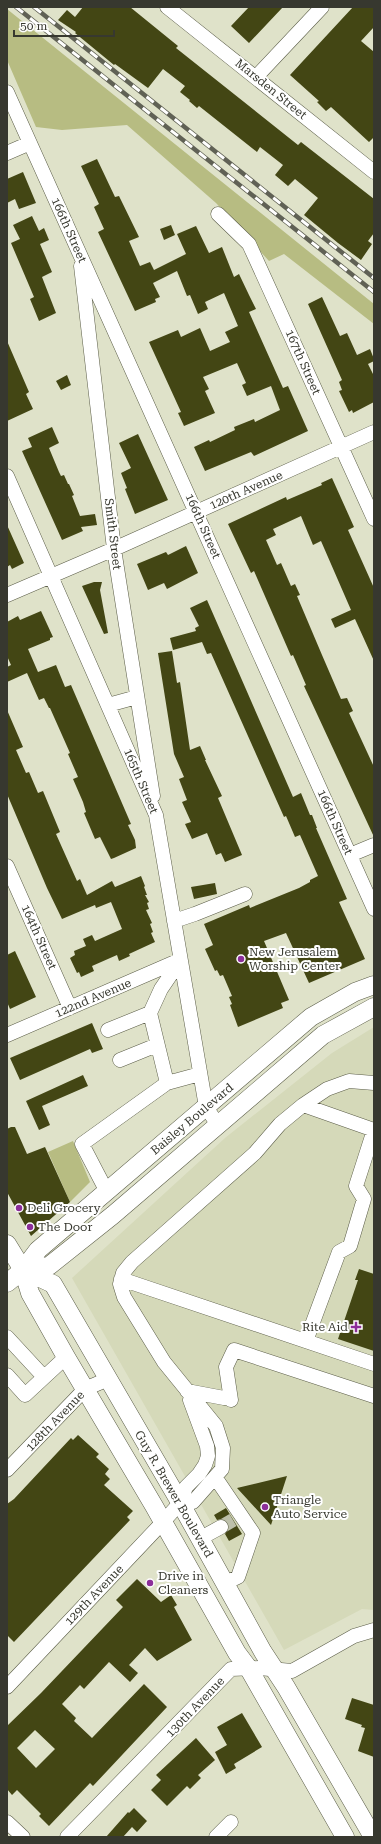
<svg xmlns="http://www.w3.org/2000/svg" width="381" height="1844" font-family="'Roboto Serif',serif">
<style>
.built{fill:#d5d9b9}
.green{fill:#b7bc82}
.building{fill:#434614;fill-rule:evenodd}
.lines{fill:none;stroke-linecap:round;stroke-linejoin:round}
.minor-tunnel{stroke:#bdc0aa;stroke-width:14;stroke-dasharray:14 7;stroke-linecap:butt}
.minor-casing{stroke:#5b5d48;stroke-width:15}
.major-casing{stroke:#5b5d48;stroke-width:19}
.minor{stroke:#fff;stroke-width:14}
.major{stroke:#fff;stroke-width:18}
.rail-casing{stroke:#606155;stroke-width:4.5}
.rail{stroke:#fff;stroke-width:3;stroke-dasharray:9;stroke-linecap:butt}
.poi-dot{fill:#8c2e99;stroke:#fff;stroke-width:1.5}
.labels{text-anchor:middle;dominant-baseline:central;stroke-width:4;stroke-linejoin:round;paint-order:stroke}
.street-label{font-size:12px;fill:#37382f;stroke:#fff}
.poi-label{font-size:12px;fill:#37382f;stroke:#fff;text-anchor:start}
</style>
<rect width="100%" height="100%" fill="#dfe2c9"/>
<path class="built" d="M374,1027V1610L362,1609L284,1650L72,1278L225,1138L332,1053Z"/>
<path class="green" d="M7,9L374,304V324L284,254L269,261L216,203L127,125L62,130L36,127L7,60Z
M73,1141L90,1182L70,1202L48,1152Z"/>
<path class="building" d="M83,7H130L178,46L176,48L298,145L301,142L374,199V233L368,241L372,244L361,260L338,243L304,215L318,198L295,179L288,186L275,175L283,165L260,147L257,152L199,106L197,108L189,101L190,100L180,92L185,86L163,69L148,88L115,64L114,65L75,33L76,32L58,20L67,10L75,17Z
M249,7H283L249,43L231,26Z
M353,7H374V27L361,41L374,52V137L369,142L331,107L326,111L317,102L319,101L290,75Z
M97,159L115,197L119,196L139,237L129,241L140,266L150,262L154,270L186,254L177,234L196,226L209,253L222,247L234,277L239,274L249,295L256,309L249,312L283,388L288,386L308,431L254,456L251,452L205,471L194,447L209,440L210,442L235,430L234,427L254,419L255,422L280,410L271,386L247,396L242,385L246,383L237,363L203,377L209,389L205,391L215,413L184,426L178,413L181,412L149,342L178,330L181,337L200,328L210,351L230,342L225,332L238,326L224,293L205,302L208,309L198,314L190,295L187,296L177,271L153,283L160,297L155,299L156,302L135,311L98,232L104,229L94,207L99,204L81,166Z
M23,172L36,203L19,209L15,199L7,203V179Z
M32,216L39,231L44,228L49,240L40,244L52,272L42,277L56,313L39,321L30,299L34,297L11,243L20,239L13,225Z
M171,225L175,235L164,240L160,229Z
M322,297L340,336L347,333L357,355L370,349L374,359V361L368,364L374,376V402L353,413L352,410L349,412L339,391L342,390L339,382L342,380L308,304Z
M7,341L29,392L26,394L33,409L7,421Z
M67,375L71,385L61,390L56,381Z
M52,427L59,443L49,448L59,472L61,476L64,475L68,484H69L74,495L72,496L80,516L95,514L97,525L81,527L83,531L62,540L22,451L32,447L28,438Z
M138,434L168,500L135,514L125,489L127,488L121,473L131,468L119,443Z
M332,478L354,527L348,530L374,588V661L355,619L335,628L331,619L351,610L321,541L313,545L301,516L273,529L276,535L266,540L277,565L281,563L291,586L295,584L300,595L297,596L322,655L341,699L347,698L353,711L349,713L374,767V837L311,701L304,686L306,685L293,655L291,656L254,571L251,573L228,524L286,497L287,500L322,485L321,483Z
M7,525L24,563L12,569L10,565L7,567Z
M186,546L198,573L167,589L164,583L148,590L137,564L166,552L168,555Z
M94,582H102L100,590L108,633L104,634L82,586Z
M207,600L293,797L301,793L310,815H312L317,828H316L347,899L339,902L365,959L309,983L286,933L264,941L289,1000L281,1003L283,1008L238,1027L230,1005L232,1004L229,997L232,996L223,975L220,976L217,970L215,971L205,949L213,945L204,924L249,905L250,908L299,888L310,882V880L318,876L300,835L295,837L286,816L284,817L211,653L207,654L202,642L173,650L170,638L196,631L195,628L199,626L190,608Z
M41,611L53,637L50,638V640L28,649L38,672L56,665L65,687L71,685L131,824L128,825L135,840L136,848L114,858L111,859L100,837L95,839L84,813L86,812L83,802L73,779L78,777L68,754L70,753L50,708H49L44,698L39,700L27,673L7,682V667L11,665L7,656V622L18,616L20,620Z
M172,651L177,683L180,682L190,750L200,746L206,760H205L222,796L218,798L242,855L225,862L221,853L216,855L207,833L192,839L185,824L191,822L182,802L187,800L179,779L184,777L174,754L158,653Z
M7,710L23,747L16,750L26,773L29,772L38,793L43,791L60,832L56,834L77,881L80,879L87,895L112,881L115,887L141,876L145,886L144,887L147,895H145L149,902L147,903L149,909L146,910L152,923L150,924L153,932L151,933L155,942L129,954L130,956L119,961L117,955L92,966L94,971L81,977L79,972L77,973L70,958L75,955L74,951L86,946L83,939L92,935L95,941L122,929L111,902L96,908L95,905L62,919L47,888L7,794Z
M215,883L217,894L194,899L191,887Z
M15,951L36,997L10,1009L7,1002V955Z
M92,1023L103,1049L92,1053L90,1049L20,1080L10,1058Z
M83,1075L88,1086L42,1106L50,1125L39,1130L26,1101Z
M11,1127H15L27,1154L45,1147L70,1202L31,1236L7,1192V1129Z
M359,1269L374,1274V1351L338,1339L358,1280H355Z
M78,1435L99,1454L96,1457L109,1469L105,1474L110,1479L104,1485L133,1511L127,1517L130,1520L14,1642L7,1635V1504L14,1499L71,1438L73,1440Z
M287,1476L271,1525L237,1488Z
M226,1508L242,1534L229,1541L225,1534L229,1528L228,1523L222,1519L217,1520L214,1515Z
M137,1579L161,1602L171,1595L177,1605L174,1607L192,1640L157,1661L145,1648L129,1665L138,1673L130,1682L109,1662L84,1689L80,1685L62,1704L76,1718L74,1721L92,1738L144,1684L167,1707L93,1786L90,1783L49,1826L39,1816L41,1814L17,1790L12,1795L7,1789V1726L41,1693L123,1607L116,1600ZM35,1730L55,1749L36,1768L17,1748Z
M352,1698L374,1705V1757L358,1751L365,1728L361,1727L362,1725L345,1719Z
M242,1713L262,1747L234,1764L236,1768L226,1774L215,1752L227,1745L217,1727Z
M196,1738L215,1760L198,1775L201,1778L190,1789L187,1786L167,1806L151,1790L161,1780L156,1775Z
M134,1808L147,1821L137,1832L132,1827L123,1837H106L128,1812L129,1813Z"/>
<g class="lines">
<path class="minor-tunnel" d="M221,1527L233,1520"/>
<defs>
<path id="minor" d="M167,7L374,172
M256,77L322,7
M7,92L374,909
M7,153L30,143
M218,214L249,244L374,519
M81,266L114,549L153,796
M7,476L156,815L206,1107L218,1125
M7,595L114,549L374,432
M108,705L137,697
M350,855L374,845
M7,866L70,1008
M174,921L195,914L245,894
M150,1013L161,989L180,961
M108,1030L150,1013L167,1083
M7,1035L180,960
M120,1060L157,1045
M303,1105L374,1130L356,1186L364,1199L350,1246L339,1252L306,1341
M107,1192L82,1144L167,1083L200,1074
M121,1279L374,1364
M7,1337L44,1377
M7,1375L25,1395L66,1357
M187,1391L224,1398
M231,1400L226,1367L234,1350L374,1396
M7,1470L85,1389L108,1379
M215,1477L253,1533L238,1577L225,1583
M180,1503L193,1502L222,1469L223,1448L216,1426L164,1362L124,1297L120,1284L123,1273L132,1262L255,1153L280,1124L303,1105L327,1089L349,1081L374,1083
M199,1539L221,1527
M7,1687L163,1522L180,1503L186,1487L199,1474L205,1465L208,1456L207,1446L190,1400
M7,1822L23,1837
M67,1837L231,1669L259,1668L292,1671L354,1636L374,1630
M216,1837L231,1822"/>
<path id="major" d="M7,1244L23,1270L30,1293L66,1357L154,1506L237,1653L249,1669L345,1837
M23,1270L53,1284L177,1497L263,1652L286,1687L373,1837
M23,1270L49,1266L113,1215L323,1035L374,1007
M7,1283L23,1270L38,1250L311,1017L355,992L374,985"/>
</defs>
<use href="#minor" class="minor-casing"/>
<use href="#major" class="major-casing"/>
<use href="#minor" class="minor"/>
<use href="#major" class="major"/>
<defs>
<path id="rail" d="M16,7L374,292
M34,7L374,278"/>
</defs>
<use href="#rail" class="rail-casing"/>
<use href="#rail" class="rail"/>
</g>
<g class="poi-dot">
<circle cx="241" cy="959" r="4"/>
<circle cx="19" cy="1208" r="4"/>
<circle cx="30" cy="1227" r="4"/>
<path d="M354 1321h4v4h4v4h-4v4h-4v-4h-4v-4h4z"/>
<circle cx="265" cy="1507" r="4"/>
<circle cx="150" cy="1583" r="4"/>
</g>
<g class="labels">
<g class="street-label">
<text transform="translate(271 89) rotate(39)">Marsden Street</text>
<text transform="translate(69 230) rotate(66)">166th Street</text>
<text transform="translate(303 362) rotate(66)">167th Street</text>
<text transform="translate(246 490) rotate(-24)">120th Avenue</text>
<text transform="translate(203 526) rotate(66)">166th Street</text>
<text transform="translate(113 534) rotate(83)">Smith Street</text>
<text transform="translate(141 781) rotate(67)">165th Street</text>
<text transform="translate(335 822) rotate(66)">166th Street</text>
<text transform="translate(39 937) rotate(66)">164th Street</text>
<text transform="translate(93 998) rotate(-23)">122nd Avenue</text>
<text transform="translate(192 1119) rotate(-40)">Baisley Boulevard</text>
<text transform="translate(55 1421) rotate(-46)">128th Avenue</text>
<text transform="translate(174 1494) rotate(60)">Guy R. Brewer Boulevard</text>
<text transform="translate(94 1595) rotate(-46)">129th Avenue</text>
<text transform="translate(195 1707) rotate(-46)">130th Avenue</text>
</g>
<g class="poi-label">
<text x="249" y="952">New Jerusalem<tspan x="249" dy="14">Worship Center</tspan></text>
<text x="27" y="1208">Deli Grocery</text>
<text x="38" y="1227">The Door</text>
<text x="348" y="1327" text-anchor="end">Rite Aid</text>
<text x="273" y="1500">Triangle<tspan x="273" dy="14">Auto Service</tspan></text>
<text x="158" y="1576">Drive in<tspan x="158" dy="14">Cleaners</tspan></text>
</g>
</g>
<rect width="381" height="1844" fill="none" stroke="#37382f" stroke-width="16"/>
<path d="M14 30v6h100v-6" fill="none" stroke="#37382f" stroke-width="2"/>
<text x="20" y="30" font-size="12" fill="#37382f" stroke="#ffffff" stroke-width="3" paint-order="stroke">50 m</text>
</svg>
